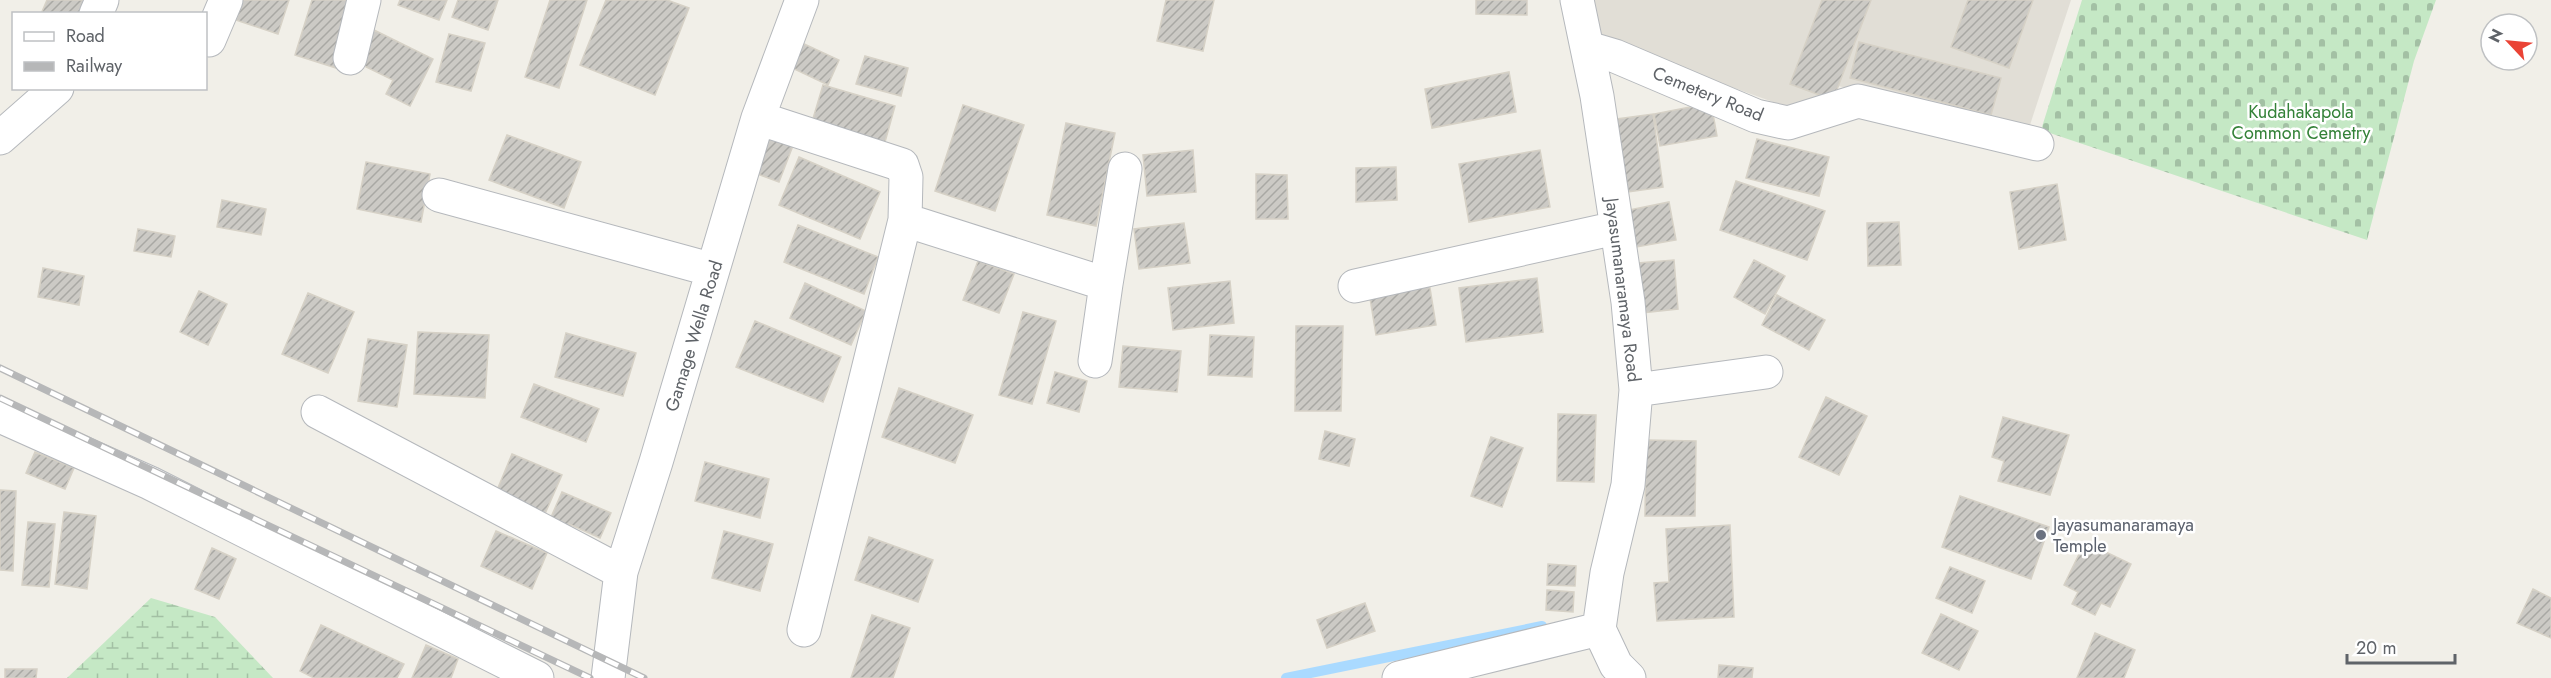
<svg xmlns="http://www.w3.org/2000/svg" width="2551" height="678" font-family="Jost,sans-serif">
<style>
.education{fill:#e1ded6}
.wetland{fill:url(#wetland-marsh)}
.cemetery{fill:url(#cemetery-stones)}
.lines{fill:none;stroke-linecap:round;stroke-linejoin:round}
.stream{stroke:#aadaff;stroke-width:10}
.building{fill:url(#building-hatch);stroke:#d6d1c6;stroke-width:1.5}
.minor-casing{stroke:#b5b8bc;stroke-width:35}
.minor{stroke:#fff;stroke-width:33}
.rail-casing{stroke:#b6b7b8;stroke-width:7}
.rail{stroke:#fff;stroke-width:4.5;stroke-dasharray:14;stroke-linecap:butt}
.worship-dot{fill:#6b7280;stroke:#fff;stroke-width:2}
.labels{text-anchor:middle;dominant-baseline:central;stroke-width:5;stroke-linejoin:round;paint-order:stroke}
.street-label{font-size:18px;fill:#5f6368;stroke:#fff}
.park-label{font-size:18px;fill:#348238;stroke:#fff}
.worship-label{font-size:18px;fill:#5b616d;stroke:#fff;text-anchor:start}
</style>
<defs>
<pattern id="wetland-marsh" width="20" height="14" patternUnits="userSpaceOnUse" patternTransform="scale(1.5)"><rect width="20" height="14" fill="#c5e8c5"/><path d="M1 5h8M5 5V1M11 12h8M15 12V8" fill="none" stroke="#a3c0a4"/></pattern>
<pattern id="cemetery-stones" width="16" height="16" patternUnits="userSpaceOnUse" patternTransform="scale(1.5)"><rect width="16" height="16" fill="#c5e8c5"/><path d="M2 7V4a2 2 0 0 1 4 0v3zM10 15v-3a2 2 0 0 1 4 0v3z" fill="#a3c0a4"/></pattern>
<pattern id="building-hatch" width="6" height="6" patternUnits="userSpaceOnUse" patternTransform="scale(1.5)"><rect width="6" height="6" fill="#cccac5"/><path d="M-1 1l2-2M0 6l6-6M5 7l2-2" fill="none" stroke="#a9a8a4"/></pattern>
</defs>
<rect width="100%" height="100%" fill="#f1efe8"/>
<path class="education" d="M1594,0H2071L2029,128L1838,86L1795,110L1601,40Z"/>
<path class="wetland" d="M151,598L215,617L273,678H67Z"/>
<path class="cemetery" d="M2082,0H2436L2414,61L2367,240L2041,130Z"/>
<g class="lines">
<path class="stream" d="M1286,678L1542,626"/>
</g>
<path class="building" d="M47,0H87L81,14H41Z
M243,0H289L278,34L236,20Z
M312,0H357L336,68L295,55Z
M400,0H447L439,20L398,5Z
M458,0H498L488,30L452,17Z
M550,0H587L559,88L525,77Z
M606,0H667L689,8L655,95L580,65Z
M1166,0H1214L1203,51L1157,41Z
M1476,0H1527V15L1476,14Z
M1822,0H1871L1833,100L1790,84Z
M1968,0H2033L2009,68L1951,47Z
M374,30L433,59L410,106L386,94L393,80L358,63Z
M449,34L485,43L471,91L436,82Z
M1859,42L2001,78L1991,115L1850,78Z
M802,43L839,60L828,85L790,67Z
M865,56L908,68L901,96L856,84Z
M1509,72L1516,112L1432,128L1425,89Z
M823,85L895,106L885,142L812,122Z
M1711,103L1717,136L1660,146L1654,114Z
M963,105L1024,125L995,211L935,191Z
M1653,114L1663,187L1628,192L1617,119Z
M1066,123L1115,133L1096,226L1047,215Z
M762,131L794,143L779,182L747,170Z
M507,135L581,162L564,208L489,180Z
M1757,139L1829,157L1819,196L1746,178Z
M1193,150L1196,192L1147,196L1143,155Z
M1540,150L1550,207L1469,222L1459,164Z
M799,157L880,192L860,239L779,205Z
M366,162L430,174L421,222L357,209Z
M1396,167L1397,200L1356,202V168Z
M1256,174L1287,175L1288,219H1256Z
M1736,181L1825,211L1807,260L1720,230Z
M2057,184L2066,240L2019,249L2010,192Z
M222,200L266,209L261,235L217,227Z
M1669,202L1676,240L1631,248L1624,211Z
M1899,222L1901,265L1868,266L1867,223Z
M1184,223L1190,263L1139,269L1134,229Z
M798,225L878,257L864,294L784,262Z
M138,229L175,236L171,257L134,251Z
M1674,260L1678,309L1642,313L1638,263Z
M1754,260L1785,276L1765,314L1734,297Z
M978,261L1014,274L999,313L963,300Z
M43,268L84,276L79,305L38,297Z
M1537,278L1543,332L1466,342L1459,288Z
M1230,281L1234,323L1173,330L1168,288Z
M1429,282L1436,325L1376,335L1369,292Z
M805,283L866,311L851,345L790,318Z
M199,291L227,304L208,345L180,332Z
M308,293L354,312L328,373L282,354Z
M1777,295L1825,320L1809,350L1762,325Z
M1023,312L1056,321L1032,404L999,395Z
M755,321L841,357L823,402L736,367Z
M1296,326H1343L1341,411H1295Z
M418,332L489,335L485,398L414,394Z
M566,333L636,353L623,396L555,377Z
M1210,335L1254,337L1252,377L1208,375Z
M368,339L407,345L397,407L358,401Z
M1123,346L1181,351L1177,392L1119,387Z
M1055,372L1087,381L1079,412L1047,403Z
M534,384L599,409L586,442L521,417Z
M899,388L973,415L955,463L882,437Z
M1826,397L1867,416L1839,475L1799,457Z
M1558,414L1596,415L1594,482L1557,481Z
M2003,417L2069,435L2050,495L1998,481L2004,461L1992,457Z
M1325,431L1355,439L1349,466L1319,459Z
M1491,437L1523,448L1502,507L1471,496Z
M1646,440L1696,441L1695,516H1645Z
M35,452L74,468L65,489L26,473Z
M512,454L562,475L544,516L495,495Z
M705,462L769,479L760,518L695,501Z
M0,490L16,491L13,571L0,570Z
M562,492L611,513L600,538L569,524L566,532L548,524Z
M1960,496L2049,527L2031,579L1942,547Z
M64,512L96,516L87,589L55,584Z
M28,522L55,524L49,587L22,585Z
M1730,525L1734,617L1657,621L1654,583L1669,582L1666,529Z
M496,531L547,553L532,589L481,566Z
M724,531L773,544L760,591L712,578Z
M869,537L933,560L918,602L855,580Z
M2085,542L2131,564L2110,607L2101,603L2095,615L2072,604L2078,592L2064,585Z
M212,548L236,559L219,599L195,589Z
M1548,564L1576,566L1575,586L1547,585Z
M1950,567L1985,581L1972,613L1936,598Z
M2533,589L2551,598V638L2517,623Z
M1547,590L1574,592L1573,612L1546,610Z
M1365,603L1375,631L1327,648L1317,620Z
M1941,614L1978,631L1959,670L1922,653Z
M872,615L910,628L893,678H851Z
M321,625L404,664L397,678H314L300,671Z
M2095,633L2135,650L2124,678H2077Z
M426,645L458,659L451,678H412Z
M1719,665L1753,668L1752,678H1718Z
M5,669H37L36,678H5Z"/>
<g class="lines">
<defs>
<path id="minor" d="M1577,0L1597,96L1628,302L1636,390L1628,485L1607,573L1599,629L1616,665L1629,678
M96,14L102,0
M209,40L226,0
M1588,48L1615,56L1756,116L1788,123L1858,101L2037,144
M350,58L364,0
M758,118L902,165L906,177L905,220L1106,284L1125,169
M0,138L57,88
M439,195L713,270
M1355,286L1616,228
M1095,361L1106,284
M1636,390L1766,372
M318,412L621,572
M0,416L150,483L537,678
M804,630L905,220
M608,678L621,572L656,462L758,118L802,0
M1399,678L1599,629"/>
</defs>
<use href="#minor" class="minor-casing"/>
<use href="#minor" class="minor"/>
<defs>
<path id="rail" d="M0,368L644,678
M0,398L590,678"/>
</defs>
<use href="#rail" class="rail-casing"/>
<use href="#rail" class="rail"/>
</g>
<circle class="worship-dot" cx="2041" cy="535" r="6"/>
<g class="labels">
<g class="street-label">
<text transform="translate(1708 94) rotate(22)">Cemetery Road</text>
<text transform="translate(1623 290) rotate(83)">Jayasumanaramaya Road</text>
<text transform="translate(694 336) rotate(-73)">Gamage Wella Road</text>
</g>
<g class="park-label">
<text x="2301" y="112">Kudahakapola<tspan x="2301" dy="21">Common Cemetry</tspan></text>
</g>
<g class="worship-label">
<text x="2053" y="525">Jayasumanaramaya<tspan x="2053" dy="21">Temple</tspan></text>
</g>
</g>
<rect x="12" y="12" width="195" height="78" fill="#ffffff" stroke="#bfc1c3" stroke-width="1.5"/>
<rect x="24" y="32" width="30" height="9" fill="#ffffff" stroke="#bfc1c3" stroke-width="1.5"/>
<text x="66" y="42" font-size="18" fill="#5f6368">Road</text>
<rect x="24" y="62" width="30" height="9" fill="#b6b7b8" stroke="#bfc1c3" stroke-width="1.5"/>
<text x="66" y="72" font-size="18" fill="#5f6368">Railway</text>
<g transform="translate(2509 42) rotate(296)"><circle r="28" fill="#ffffff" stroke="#bfc1c3" stroke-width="1.5"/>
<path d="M0-4.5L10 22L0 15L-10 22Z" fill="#ea4335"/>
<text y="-9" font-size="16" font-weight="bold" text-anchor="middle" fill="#5f6368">N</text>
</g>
<path d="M2347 654v9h108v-9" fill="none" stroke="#5f6368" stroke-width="3"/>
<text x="2356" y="654" font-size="18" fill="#5f6368" stroke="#ffffff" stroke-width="4.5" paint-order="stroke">20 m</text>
</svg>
